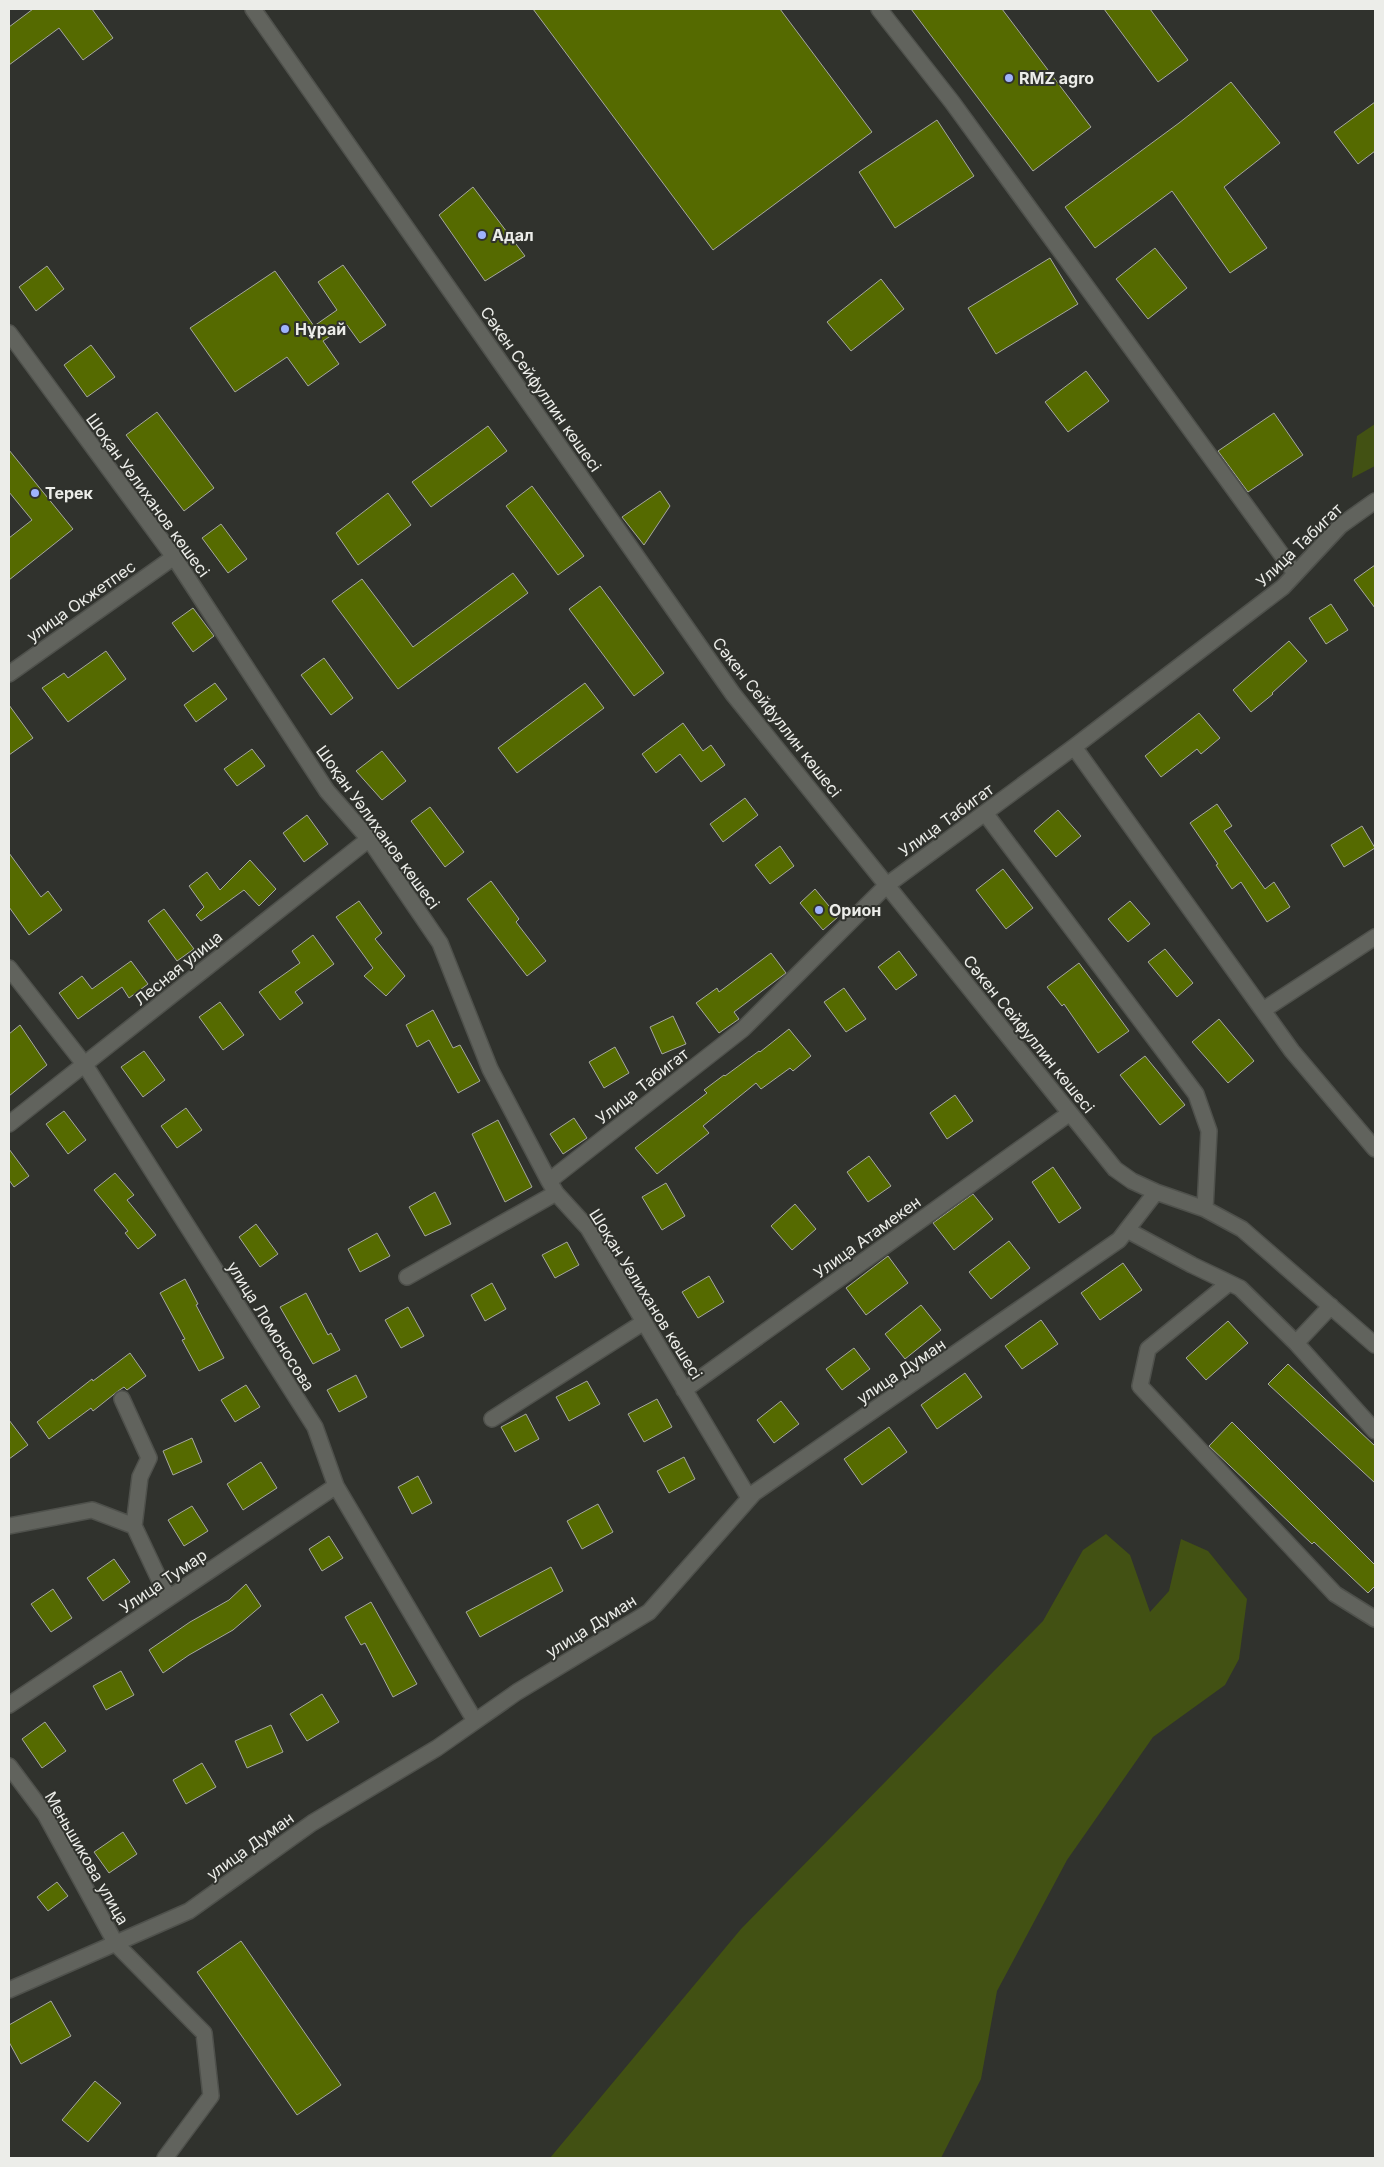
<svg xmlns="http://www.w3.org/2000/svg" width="1384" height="2167" font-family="Inter,sans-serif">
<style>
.green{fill:#425113}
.building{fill:#556a00;stroke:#a5a7a0}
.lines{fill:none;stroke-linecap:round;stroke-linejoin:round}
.minor-casing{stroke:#4f514c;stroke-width:18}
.minor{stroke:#61635d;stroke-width:15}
.poi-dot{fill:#9fb3fd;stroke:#30322d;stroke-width:2}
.labels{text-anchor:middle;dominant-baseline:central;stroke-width:4;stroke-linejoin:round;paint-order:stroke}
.poi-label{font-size:16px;font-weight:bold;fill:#ecede9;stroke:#30322d;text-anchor:start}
.street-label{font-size:16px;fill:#ecede9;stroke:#30322d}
</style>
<rect width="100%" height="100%" fill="#30322d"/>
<path class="green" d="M1375,424V466L1352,478L1357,436Z
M1106,1534L1130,1555L1150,1612L1169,1591L1181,1539L1208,1551L1247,1599L1239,1659L1225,1685L1153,1737L1067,1860L997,1991L981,2079L941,2158H550L741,1929L1043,1621L1083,1550Z"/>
<path class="building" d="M33,9H92L113,38L83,60L59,28L9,65V27Z
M533,9H780L872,132L713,250Z
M911,9H1002L1091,127L1033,171Z
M1104,9H1150L1188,60L1158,82Z
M1231,82L1280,143L1224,187L1267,248L1230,273L1172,191L1095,248L1065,207L1179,123Z
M1375,102V151L1358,164L1334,132Z
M937,120L974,176L895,228L859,172Z
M473,187L525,256L485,281L439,215Z
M1155,248L1187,288L1148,319L1116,279Z
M1050,258L1078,304L996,354L968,308Z
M343,265L386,325L360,343L347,325L323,341L339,364L308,386L287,357L235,392L190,328L275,271L314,326L337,310L318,282Z
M47,266L64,289L36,311L19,287Z
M881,279L904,309L851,351L827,322Z
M91,345L115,377L87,397L64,365Z
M1086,371L1109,401L1068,432L1045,402Z
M157,412L214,488L184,511L126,435Z
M1274,413L1303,455L1248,492L1218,451Z
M488,426L507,451L431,507L412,482Z
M9,450L73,529L9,580V538L32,520L9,492Z
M532,486L584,556L558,575L506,506Z
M660,491L670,506L644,545L622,517Z
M388,493L411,525L358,565L336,533Z
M221,524L247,559L228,573L202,538Z
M1375,565V608L1354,580Z
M513,573L528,593L398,689L332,601L362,579L413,647Z
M600,586L664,673L634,696L569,609Z
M1331,604L1348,630L1326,644L1309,618Z
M193,608L214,636L193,652L172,623Z
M1289,641L1307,661L1272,693L1273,694L1251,712L1233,690Z
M106,651L126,679L68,722L42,688L64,673L68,678Z
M324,658L353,698L331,715L301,675Z
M215,683L227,699L196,722L184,705Z
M585,683L604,708L517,773L498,748Z
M9,705L33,738L9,755Z
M1199,713L1220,738L1201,754L1197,749L1161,777L1145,756Z
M683,723L703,751L711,745L725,765L701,782L680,754L656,773L642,754Z
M252,749L265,766L237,786L224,769Z
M382,751L406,781L382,800L356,771Z
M745,798L758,815L723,842L710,824Z
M1217,804L1232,826L1224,831L1265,889L1274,882L1290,907L1267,922L1241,882L1232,889L1216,865L1218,864L1190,823Z
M430,807L464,852L445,867L411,821Z
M1058,810L1081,836L1056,857L1034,831Z
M307,815L328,844L304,862L283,833Z
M1362,826L1375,848L1344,867L1331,845Z
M780,846L794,866L770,884L755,865Z
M9,853L41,897L48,891L62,910L29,935L9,907Z
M250,860L276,889L259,906L244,890L201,921L196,915L204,907L189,886L207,872L220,890Z
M1003,869L1033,908L1006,929L976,890Z
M491,881L519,919L516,922L546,961L527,976L467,899Z
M815,889L838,917L823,930L800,903Z
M359,901L382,933L375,939L405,976L386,996L364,976L373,968L336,917Z
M1130,901L1150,924L1128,942L1108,919Z
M164,909L194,949L177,961L148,921Z
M313,935L334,964L295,992L303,1003L280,1020L259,992L300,963L292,951Z
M1165,949L1193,983L1177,997L1148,962Z
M899,951L917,975L896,990L878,967Z
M771,953L786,973L734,1012L739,1019L719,1033L696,1003L717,988L719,992Z
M131,961L148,984L129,998L122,987L78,1019L59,993L82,976L92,989Z
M1079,963L1129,1031L1098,1053L1064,1004L1062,1006L1047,987Z
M844,988L866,1019L846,1032L824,1002Z
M220,1002L244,1035L223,1050L199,1017Z
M433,1010L453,1048L460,1045L480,1081L458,1093L429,1040L417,1047L406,1025Z
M673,1016L686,1044L662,1054L650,1027Z
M1219,1019L1254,1061L1228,1083L1192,1042Z
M20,1025L47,1065L9,1096V1034Z
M789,1029L811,1056L793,1071L790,1068L761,1089L756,1083L703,1126L709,1133L657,1174L635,1148L707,1093L704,1090L724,1075L725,1076L759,1051L760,1052Z
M615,1047L629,1073L604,1088L589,1062Z
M144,1051L165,1080L143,1097L121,1067Z
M1145,1056L1185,1105L1160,1125L1120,1075Z
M955,1095L973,1121L947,1139L930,1113Z
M186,1108L202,1130L177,1148L161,1126Z
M64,1111L86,1140L68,1154L46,1124Z
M574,1118L587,1138L563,1154L550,1134Z
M498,1120L532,1187L505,1202L472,1134Z
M9,1149L29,1176L14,1187L9,1180Z
M869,1156L891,1186L868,1202L847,1172Z
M1053,1167L1081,1208L1059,1223L1032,1182Z
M115,1173L134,1195L127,1200L156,1235L138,1249L125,1233L128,1231L94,1190Z
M666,1183L685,1216L662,1230L642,1197Z
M435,1192L451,1224L425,1236L409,1207Z
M973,1194L993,1219L954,1250L933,1223Z
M795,1204L816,1229L792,1250L771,1226Z
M256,1224L278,1254L260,1267L239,1237Z
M377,1233L390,1256L360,1272L348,1249Z
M1009,1241L1030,1268L991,1299L969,1272Z
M567,1242L579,1265L555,1278L542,1255Z
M888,1256L908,1283L866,1315L846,1288Z
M1123,1263L1142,1290L1100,1320L1081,1293Z
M709,1276L724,1302L698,1318L682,1292Z
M185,1279L198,1304L196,1305L224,1358L199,1371L182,1340L185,1339L160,1293Z
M492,1283L506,1309L485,1321L471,1295Z
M306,1293L328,1335L331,1333L340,1350L313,1364L280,1307Z
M921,1305L941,1330L905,1359L885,1334Z
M408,1307L424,1336L401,1348L385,1320Z
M1041,1320L1058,1344L1022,1369L1005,1346Z
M1228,1321L1248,1343L1206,1380L1186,1358Z
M854,1348L870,1369L842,1390L826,1369Z
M130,1353L146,1376L127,1390L124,1387L118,1391L93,1411L91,1408L49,1439L37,1422L92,1379L93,1381Z
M1288,1364L1375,1446V1483L1268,1384Z
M965,1373L982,1397L937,1429L921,1405Z
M356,1375L367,1397L339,1412L327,1390Z
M587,1381L600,1404L569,1421L556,1397Z
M246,1385L260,1407L235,1422L221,1400Z
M657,1399L672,1427L644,1442L628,1414Z
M781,1401L799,1424L774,1443L757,1420Z
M526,1414L539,1439L515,1452L501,1427Z
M9,1420L28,1445L9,1459Z
M1232,1422L1375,1565V1586L1368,1593L1314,1542L1312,1544L1209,1446Z
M889,1427L907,1452L862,1485L844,1459Z
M192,1438L202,1462L173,1475L163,1451Z
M684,1457L695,1479L669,1493L657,1471Z
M261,1462L277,1488L243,1510L227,1484Z
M418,1476L432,1503L412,1514L398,1487Z
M598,1504L613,1532L582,1549L567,1521Z
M192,1506L208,1531L184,1546L168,1520Z
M329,1536L343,1558L322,1571L309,1549Z
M114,1559L130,1582L103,1601L87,1578Z
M551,1567L563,1591L480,1637L466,1612Z
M246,1584L261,1606L233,1630L189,1655L163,1673L149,1650L190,1622L229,1600Z
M53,1589L72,1618L51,1632L31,1604Z
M371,1602L417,1684L393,1697L365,1643L361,1645L345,1617Z
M121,1671L134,1695L106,1710L93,1686Z
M322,1694L339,1722L307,1741L290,1714Z
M45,1722L66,1751L42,1768L22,1739Z
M271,1725L283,1752L247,1768L235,1741Z
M202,1763L216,1787L186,1804L173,1780Z
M123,1832L137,1854L109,1873L94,1852Z
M57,1882L68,1896L48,1911L37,1897Z
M241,1941L341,2085L297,2115L197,1972Z
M51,2001L71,2036L21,2064L9,2042V2025Z
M95,2081L121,2103L88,2142L62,2120Z"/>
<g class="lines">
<defs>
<path id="minor" d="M253,9L733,694L1115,1169L1132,1181L1156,1192L1205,1209L1242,1229L1375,1345
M879,9L952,102L1295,573
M9,333L174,557L327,791L369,839L440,943L490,1069L549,1181L556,1193L588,1228L749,1498
M9,674L174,557
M1074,747L1292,1051L1375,1149
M985,813L1196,1094L1209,1131L1205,1209
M9,968L85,1065L315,1427L336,1486L475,1721
M1263,1010L1375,937
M9,1124L369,839
M549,1181L743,1029L887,885L1074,747L1283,587L1340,526L1375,501
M1127,1230L1192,1265L1240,1288L1296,1343L1331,1306
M407,1277L556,1193
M1229,1283L1148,1349L1140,1386L1335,1594L1375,1619
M1296,1343L1375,1431
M684,1390L1070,1113
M122,1399L149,1458L140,1477L134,1526
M492,1419L644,1322
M9,1526L92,1510L134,1526L168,1598
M9,1705L336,1486
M9,1766L45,1814L116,1944L204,2033L211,2096L165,2158
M9,1990L189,1911L312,1823L437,1748L517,1692L649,1612L754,1493L1119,1240L1156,1192"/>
</defs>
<use href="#minor" class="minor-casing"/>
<use href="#minor" class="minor"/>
</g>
<g class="poi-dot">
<circle cx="1009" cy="78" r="5"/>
<circle cx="482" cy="235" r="5"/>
<circle cx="285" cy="329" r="5"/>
<circle cx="35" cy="493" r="5"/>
<circle cx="819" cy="910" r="5"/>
</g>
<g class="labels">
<g class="poi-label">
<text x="1019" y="78">RMZ agro</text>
<text x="492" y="235">Адал</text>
<text x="295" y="329">Нұрай</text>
<text x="45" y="493">Терек</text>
<text x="829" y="910">Орион</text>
</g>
<g class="street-label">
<text transform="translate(541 389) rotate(55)">Сәкен Сейфуллин көшесі</text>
<text transform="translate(148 495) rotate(54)">Шоқан Уәлиханов көшесі</text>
<text transform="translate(1299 545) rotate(-44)">Улица Табигат</text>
<text transform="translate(81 601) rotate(-35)">улица Окжетпес</text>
<text transform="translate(777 717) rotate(52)">Сәкен Сейфуллин көшесі</text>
<text transform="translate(946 820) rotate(-36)">Улица Табигат</text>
<text transform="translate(378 827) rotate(54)">Шоқан Уәлиханов көшесі</text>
<text transform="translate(178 968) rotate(-39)">Лесная улица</text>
<text transform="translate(1029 1034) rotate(51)">Сәкен Сейфуллин көшесі</text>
<text transform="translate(642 1086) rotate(-38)">Улица Табигат</text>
<text transform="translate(867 1237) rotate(-36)">Улица Атамекен</text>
<text transform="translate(646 1294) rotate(58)">Шоқан Уәлиханов көшесі</text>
<text transform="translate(271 1326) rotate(58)">улица Ломоносова</text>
<text transform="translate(901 1371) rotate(-34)">улица Думан</text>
<text transform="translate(163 1581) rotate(-34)">Улица Тумар</text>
<text transform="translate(591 1626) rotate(-32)">улица Думан</text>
<text transform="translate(250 1846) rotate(-36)">улица Думан</text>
<text transform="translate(87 1858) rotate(60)">Меньшикова улица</text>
</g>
</g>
<rect width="1384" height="2167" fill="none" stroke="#ecede9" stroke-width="20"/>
</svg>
